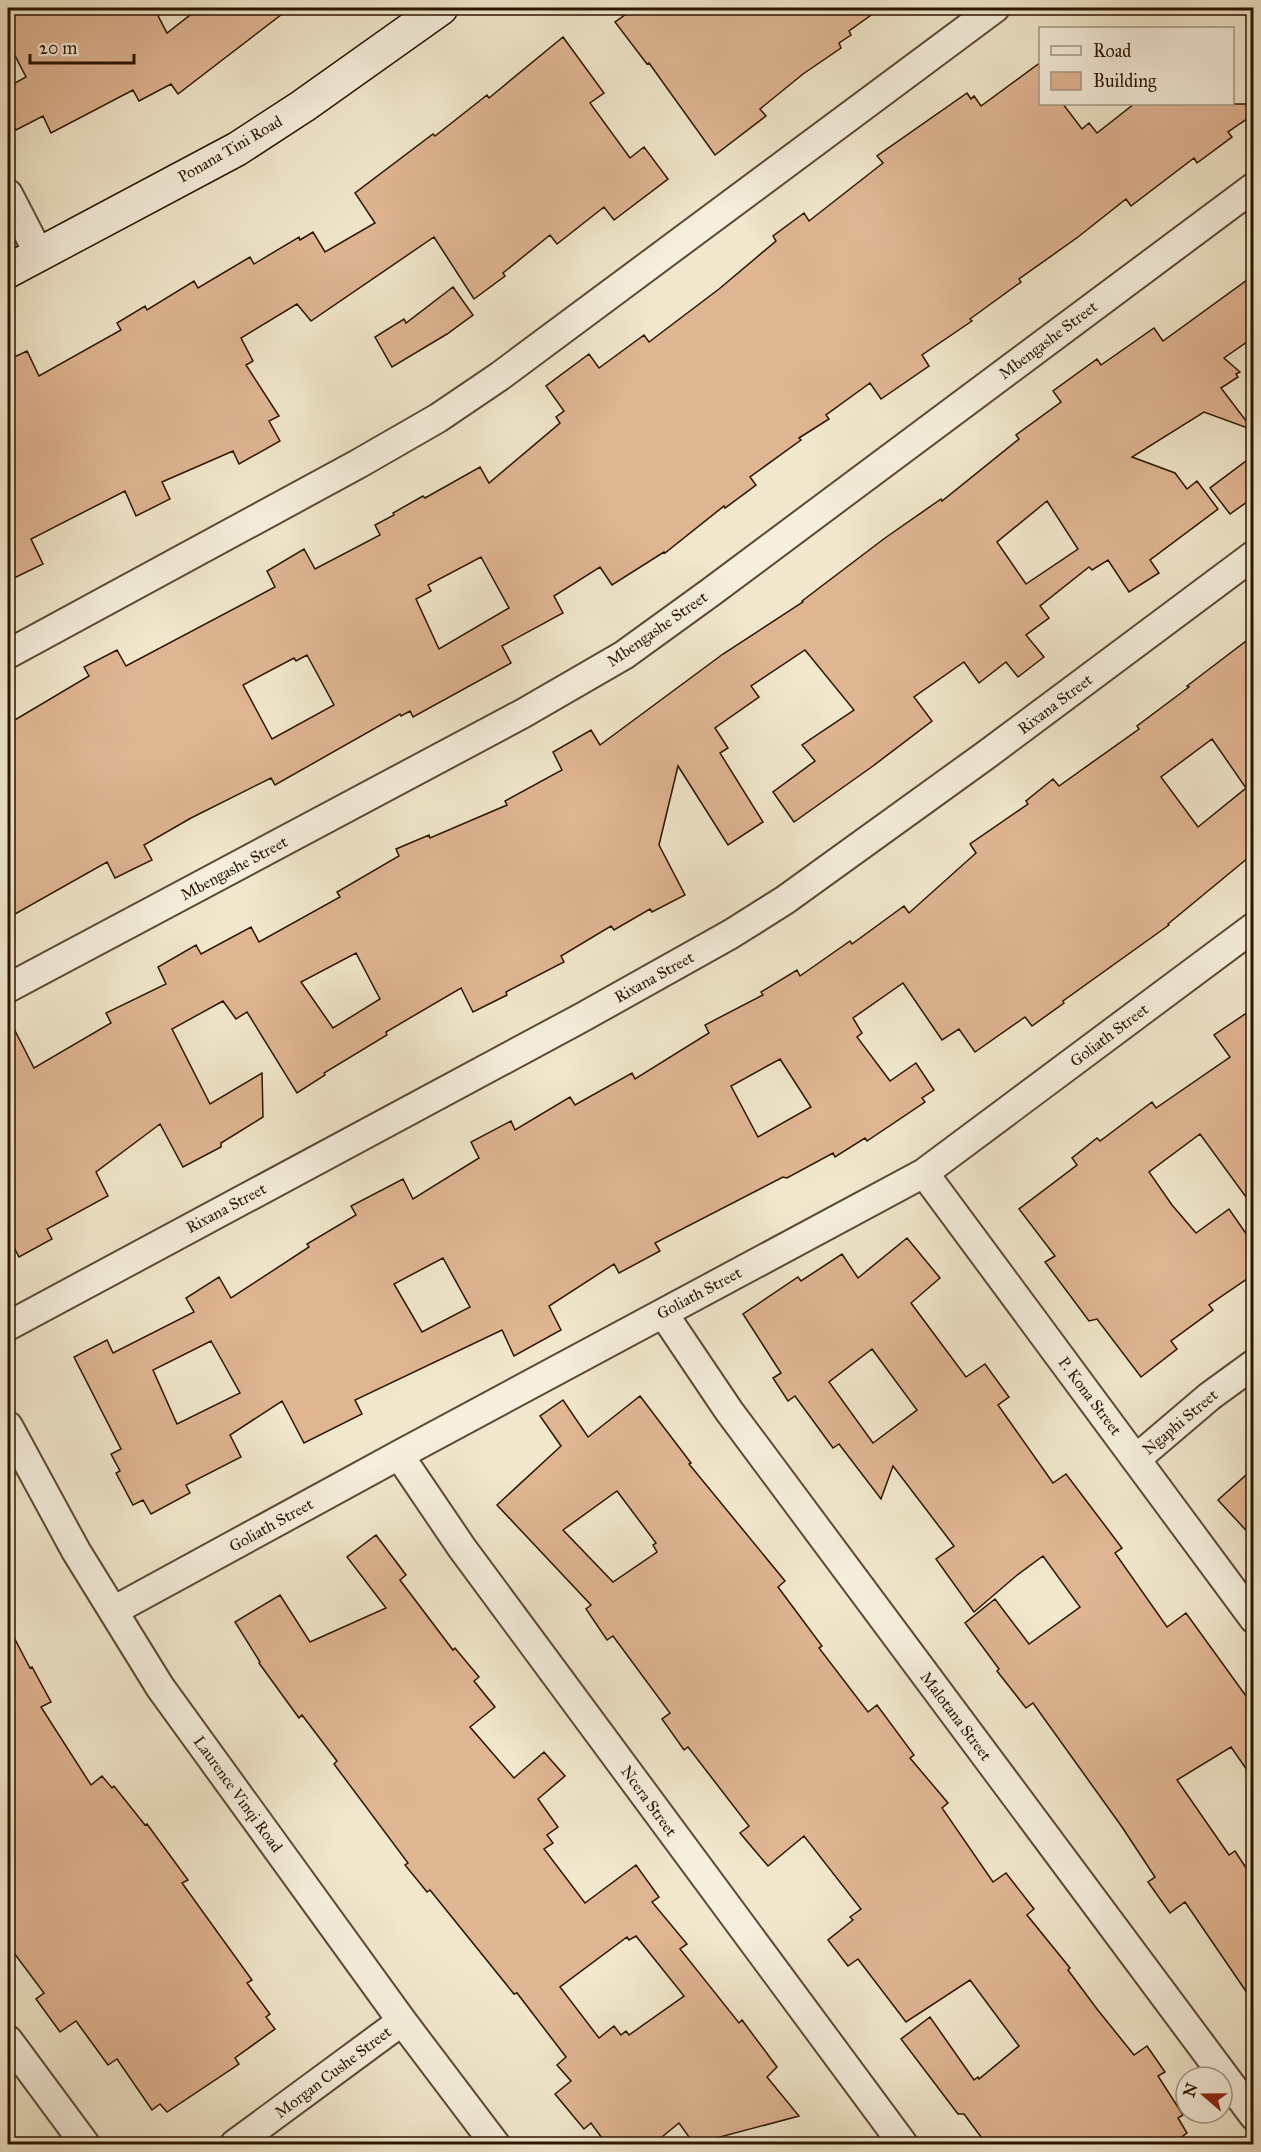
<svg xmlns="http://www.w3.org/2000/svg" width="1261" height="2152" font-family="'IM FELL Great Primer',serif">
<style>
.building{fill:#e0b592;stroke:#2a1401;stroke-width:1.5;fill-rule:evenodd}
.lines{fill:none;stroke-linecap:round;stroke-linejoin:round}
.street-casing{stroke:#5c4934;stroke-width:32}
.secondary-casing{stroke:#2a1401;stroke-width:36}
.street{stroke:#f6efde;stroke-width:28}
.secondary{stroke:#f6efde;stroke-width:33}
.labels{text-anchor:middle;dominant-baseline:central;stroke-width:6;stroke-linejoin:round;paint-order:stroke}
.street-label{font-size:16px;fill:#2a1401;stroke:#f6efde}
</style>
<rect width="100%" height="100%" fill="#f1e7cc"/>
<filter id="stains"><feTurbulence type="fractalNoise" baseFrequency=".00333" numOctaves="4"/><feColorMatrix values="0 0 0 0 .2 0 0 0 0 .09 0 0 0 0 .02 0 0 0 .5 -.17"/></filter>
<radialGradient id="worn" r=".72"><stop offset=".6" stop-color="#630" stop-opacity="0"/><stop offset="1" stop-color="#630" stop-opacity=".3"/></radialGradient>
<path class="building" d="M8,8H154L167,33L199,8H290L178,94L171,84L139,101L133,90L51,133L43,116L16,130L8,113V87L26,77L8,42Z
M635,8H881L849,31L851,35L839,43L841,48L803,74L760,109L766,116L715,155L649,63L647,64L615,22Z
M563,37L604,93L590,103L630,158L644,147L668,179L614,220L604,207L557,244L550,235L503,273L505,276L474,299L434,237L311,321L297,304L241,338L253,361L246,365L279,416L269,421L280,441L239,464L233,451L162,482L170,499L136,516L125,491L31,539L43,564L8,581V360L27,351L39,376L121,330L117,323L145,306L147,310L194,281L198,288L250,257L254,264L299,237L300,240L313,232L325,252L375,223L355,193L433,134L435,136L487,95L489,98Z
M1041,62V104H1063L1082,129L1089,123L1097,133L1134,104H1254V114L1228,132L1232,137L1197,163L1194,158L1131,206L1126,199L1078,237L1019,279L1021,282L970,319L972,321L922,355L929,366L881,399L870,383L826,415L829,419L799,438L801,440L750,477L756,485L725,508L724,506L665,553L664,552L612,585L600,567L554,596L563,613L502,646L511,663L413,717L410,711L401,716L400,714L275,785L271,778L191,818L144,845L152,860L115,878L107,862L8,918V827L11,825L8,818V724L89,676L84,667L117,650L126,666L275,587L267,571L304,549L315,569L380,535L375,525L394,515L393,513L423,496L425,498L480,467L489,483L560,423L556,417L564,411L546,386L589,354L599,368L644,335L649,342L719,289L776,241L773,236L804,213L809,221L883,163L877,156L967,93L971,99L974,96L981,106ZM481,557L509,608L439,649L416,599L431,591L428,585ZM307,655L334,705L272,739L243,685L294,658L296,661Z
M1254,275V337L1224,358L1240,372L1236,374L1238,377L1221,388L1253,430L1204,412L1132,457L1175,473L1187,489L1197,481L1218,509L1150,560L1159,573L1129,592L1108,560L1092,570L1089,567L1040,606L1049,618L1026,635L1044,657L1018,677L1006,662L979,683L964,662L914,697L932,721L873,766L794,822L773,792L815,761L802,745L854,710L805,650L751,686L759,697L715,728L728,748L720,753L763,822L728,845L678,766L659,845L685,895L652,912L650,909L614,930L611,926L561,956L564,962L506,992L507,995L473,1012L461,988L386,1032L387,1035L324,1073L325,1075L297,1093L247,1012L236,1019L223,1001L172,1029L210,1104L262,1073L263,1117L221,1143V1147L183,1167L160,1124L96,1172L108,1196L47,1229L52,1239L19,1257L8,1236V1017L34,1068L111,1023L106,1013L166,984L158,967L196,945L201,954L251,927L259,942L340,897L337,892L399,856L396,849L429,835L430,838L507,805L505,801L562,770L553,752L591,730L600,745L723,654L803,602L802,601L885,538L941,499L942,501L1019,439L1016,435L1061,402L1053,391L1097,359L1101,365L1154,328L1163,341ZM1047,501L1078,549L1026,584L997,542ZM356,953L380,999L333,1028L301,982Z
M453,287L473,315L447,334L392,367L375,337L404,319L406,323Z
M1254,455V497L1230,514L1210,488Z
M1254,635V853L1168,924L1169,925L1063,1001L1064,1003L1032,1026L1025,1017L975,1052L959,1029L942,1040L903,983L853,1018L862,1033L857,1037L890,1081L916,1063L934,1090L922,1098L925,1102L867,1141L865,1138L835,1157L833,1153L787,1178L783,1177L655,1243L660,1251L619,1273L614,1264L549,1306L561,1330L514,1356L502,1330L355,1400L362,1414L304,1443L282,1401L230,1435L241,1457L186,1485L190,1493L151,1514L143,1500L133,1505L116,1473L120,1471L111,1454L121,1449L74,1357L107,1340L113,1353L194,1312L186,1298L219,1277L231,1298L309,1247L307,1244L356,1215L351,1206L403,1179L413,1199L479,1158L471,1142L511,1121L515,1130L570,1097L575,1105L632,1073L635,1079L709,1033L705,1025L763,995L761,992L797,970L800,976L850,941L852,944L904,906L909,913L976,853L970,844L1028,804L1026,801L1053,779L1059,786L1139,729L1137,726L1189,687L1187,686ZM1212,739L1246,788L1198,827L1161,777ZM780,1059L811,1107L758,1137L731,1086ZM443,1258L470,1307L422,1332L394,1284ZM211,1341L240,1393L177,1424L153,1370Z
M1254,1008V1208L1200,1134L1149,1172L1172,1205L1196,1233L1229,1209L1254,1245V1274L1209,1305L1213,1310L1171,1341L1177,1349L1141,1377L1097,1319L1089,1321L1045,1262L1055,1256L1019,1209L1077,1165L1072,1158L1097,1138L1100,1141L1152,1102L1156,1108L1230,1057L1214,1035Z
M907,1238L940,1278L911,1303L966,1377L985,1364L1009,1397L998,1405L1053,1483L1066,1474L1122,1548L1115,1553L1167,1627L1186,1613L1254,1707V1780L1231,1747L1177,1780L1229,1855L1235,1851L1254,1880V2003L1185,1902L1170,1913L1148,1882L1155,1877L1122,1827L1033,1703L1026,1708L997,1671L999,1669L965,1623L995,1599L1029,1644L1080,1607L1043,1556L1016,1576L974,1612L936,1559L954,1546L893,1466L881,1499L839,1444L833,1448L795,1396L788,1401L773,1378L781,1373L743,1314L798,1277L801,1281L842,1254L858,1278ZM872,1349L917,1410L873,1443L829,1382Z
M640,1396L691,1463L689,1464L785,1581L778,1587L822,1646L819,1648L868,1712L877,1705L914,1755L910,1758L948,1803L942,1808L993,1882L1006,1873L1034,1909L1027,1915L1070,1968L1068,1970L1097,2009L1134,2055L1147,2046L1165,2072L1158,2076L1183,2115L1178,2118L1187,2133L1170,2145H987L964,2114H958L901,2039L930,2017L974,2080L978,2077L979,2079L1019,2046L970,1980L906,2022L858,1959L848,1966L828,1940L853,1920L850,1917L861,1909L804,1836L768,1866L740,1833L749,1826L688,1747L684,1750L662,1719L670,1713L613,1636L607,1640L586,1609L591,1605L497,1505L561,1446L540,1416L563,1400L588,1437ZM617,1491L656,1543L653,1545L657,1552L613,1582L563,1530Z
M1254,1468V1539L1218,1500Z
M376,1535L406,1575L400,1580L453,1650L455,1648L479,1677L474,1681L495,1707L470,1727L514,1778L544,1752L565,1776L538,1799L558,1827L547,1835L553,1843L544,1849L585,1903L636,1865L659,1897L652,1902L687,1944L680,1949L739,2023L742,2020L777,2067L767,2077L799,2116L694,2144L679,2123L652,2145H607L591,2123L584,2129L555,2094L571,2081L557,2065L566,2057L517,1993L514,1994L430,1890L427,1892L405,1865L408,1863L334,1764L337,1761L302,1715L299,1718L259,1663L260,1662L235,1622L280,1595L310,1642L386,1608L347,1557ZM636,1936L684,1996L629,2035L626,2031L621,2035L614,2026L599,2038L560,1987L627,1937L629,1940Z
M8,1626L30,1668L32,1667L51,1702L41,1707L91,1785L102,1776L112,1788L114,1786L145,1825L147,1824L188,1880L182,1883L252,1980L247,1983L270,2014L266,2017L275,2029L235,2058L239,2064L167,2112L160,2104L152,2110L117,2059L108,2065L76,2021L60,2032L36,1999L44,1993L8,1945Z"/>
<g class="lines">
<defs>
<path id="street" d="M8,194L39,254
M8,654L358,464L438,418L500,376L995,8
M8,988L522,714L624,655L711,592L1254,187
M924,1173L1254,1619
M663,1313L729,1411L1254,2116
M8,1326L581,1018L731,934L785,900L986,755L1254,555
M8,1426L76,1551L160,1687L402,2021L495,2144
M399,1455L462,1548L903,2144
M1136,1459L1210,1396L1254,1364
M113,1611L399,1455L924,1173L1254,927
M8,2040L85,2144
M235,2144L402,2021"/>
<path id="secondary" d="M8,271L237,149L303,106L441,8"/>
</defs>
<use href="#street" class="street-casing"/>
<use href="#secondary" class="secondary-casing"/>
<use href="#street" class="street"/>
<use href="#secondary" class="secondary"/>
</g>
<g class="labels">
<g class="street-label">
<text transform="translate(230 149) rotate(-30)">Ponana Tini Road</text>
<text transform="translate(1048 340) rotate(-37)">Mbengashe Street</text>
<text transform="translate(657 629) rotate(-35)">Mbengashe Street</text>
<text transform="translate(1055 704) rotate(-37)">Rixana Street</text>
<text transform="translate(234 868) rotate(-28)">Mbengashe Street</text>
<text transform="translate(654 977) rotate(-29)">Rixana Street</text>
<text transform="translate(1109 1035) rotate(-37)">Goliath Street</text>
<text transform="translate(226 1208) rotate(-28)">Rixana Street</text>
<text transform="translate(699 1293) rotate(-28)">Goliath Street</text>
<text transform="translate(1090 1396) rotate(53)">P. Kona Street</text>
<text transform="translate(1180 1422) rotate(-40)">Ngaphi Street</text>
<text transform="translate(271 1525) rotate(-29)">Goliath Street</text>
<text transform="translate(956 1716) rotate(53)">Malotana Street</text>
<text transform="translate(238 1794) rotate(54)">Laurence Vinqi Road</text>
<text transform="translate(649 1801) rotate(54)">Ncera Street</text>
<text transform="translate(333 2072) rotate(-37)">Morgan Cushe Street</text>
</g>
</g>
<rect width="1261" height="2152" fill="none" stroke="#f1e7cc" stroke-width="30"/>
<rect x="9" y="9" width="1243" height="2134" fill="none" stroke="#2a1401" stroke-width="3"/>
<rect x="15" y="15" width="1231" height="2122" fill="none" stroke="#2a1401" stroke-width="1.5"/>
<rect x="1039" y="27" width="195" height="78" fill="#f6efde" stroke="#a49786" stroke-width="1.5"/>
<rect x="1051" y="46" width="30" height="9" fill="#f6efde" stroke="#a49786" stroke-width="1.5"/>
<text x="1093" y="57" font-size="18" fill="#2a1401">Road</text>
<rect x="1051" y="72" width="30" height="18" fill="#e0b592" stroke="#a49786" stroke-width="1.5"/>
<text x="1093" y="87" font-size="18" fill="#2a1401">Building</text>
<g transform="translate(1204 2095) rotate(290)"><circle r="28" fill="#f6efde" stroke="#a49786" stroke-width="1.5"/>
<path d="M0-4.5L10 22L0 15L-10 22Z" fill="#8f2418"/>
<text y="-9" font-size="16" font-weight="bold" text-anchor="middle" fill="#2a1401">N</text>
</g>
<path d="M30 54v9h104v-9" fill="none" stroke="#2a1401" stroke-width="3"/>
<text x="39" y="54" font-size="18" fill="#2a1401" stroke="#f6efde" stroke-width="4.5" paint-order="stroke">20 m</text>
<rect width="100%" height="100%" filter="url(#stains)"/>
<rect width="100%" height="100%" fill="url(#worn)"/>
</svg>
